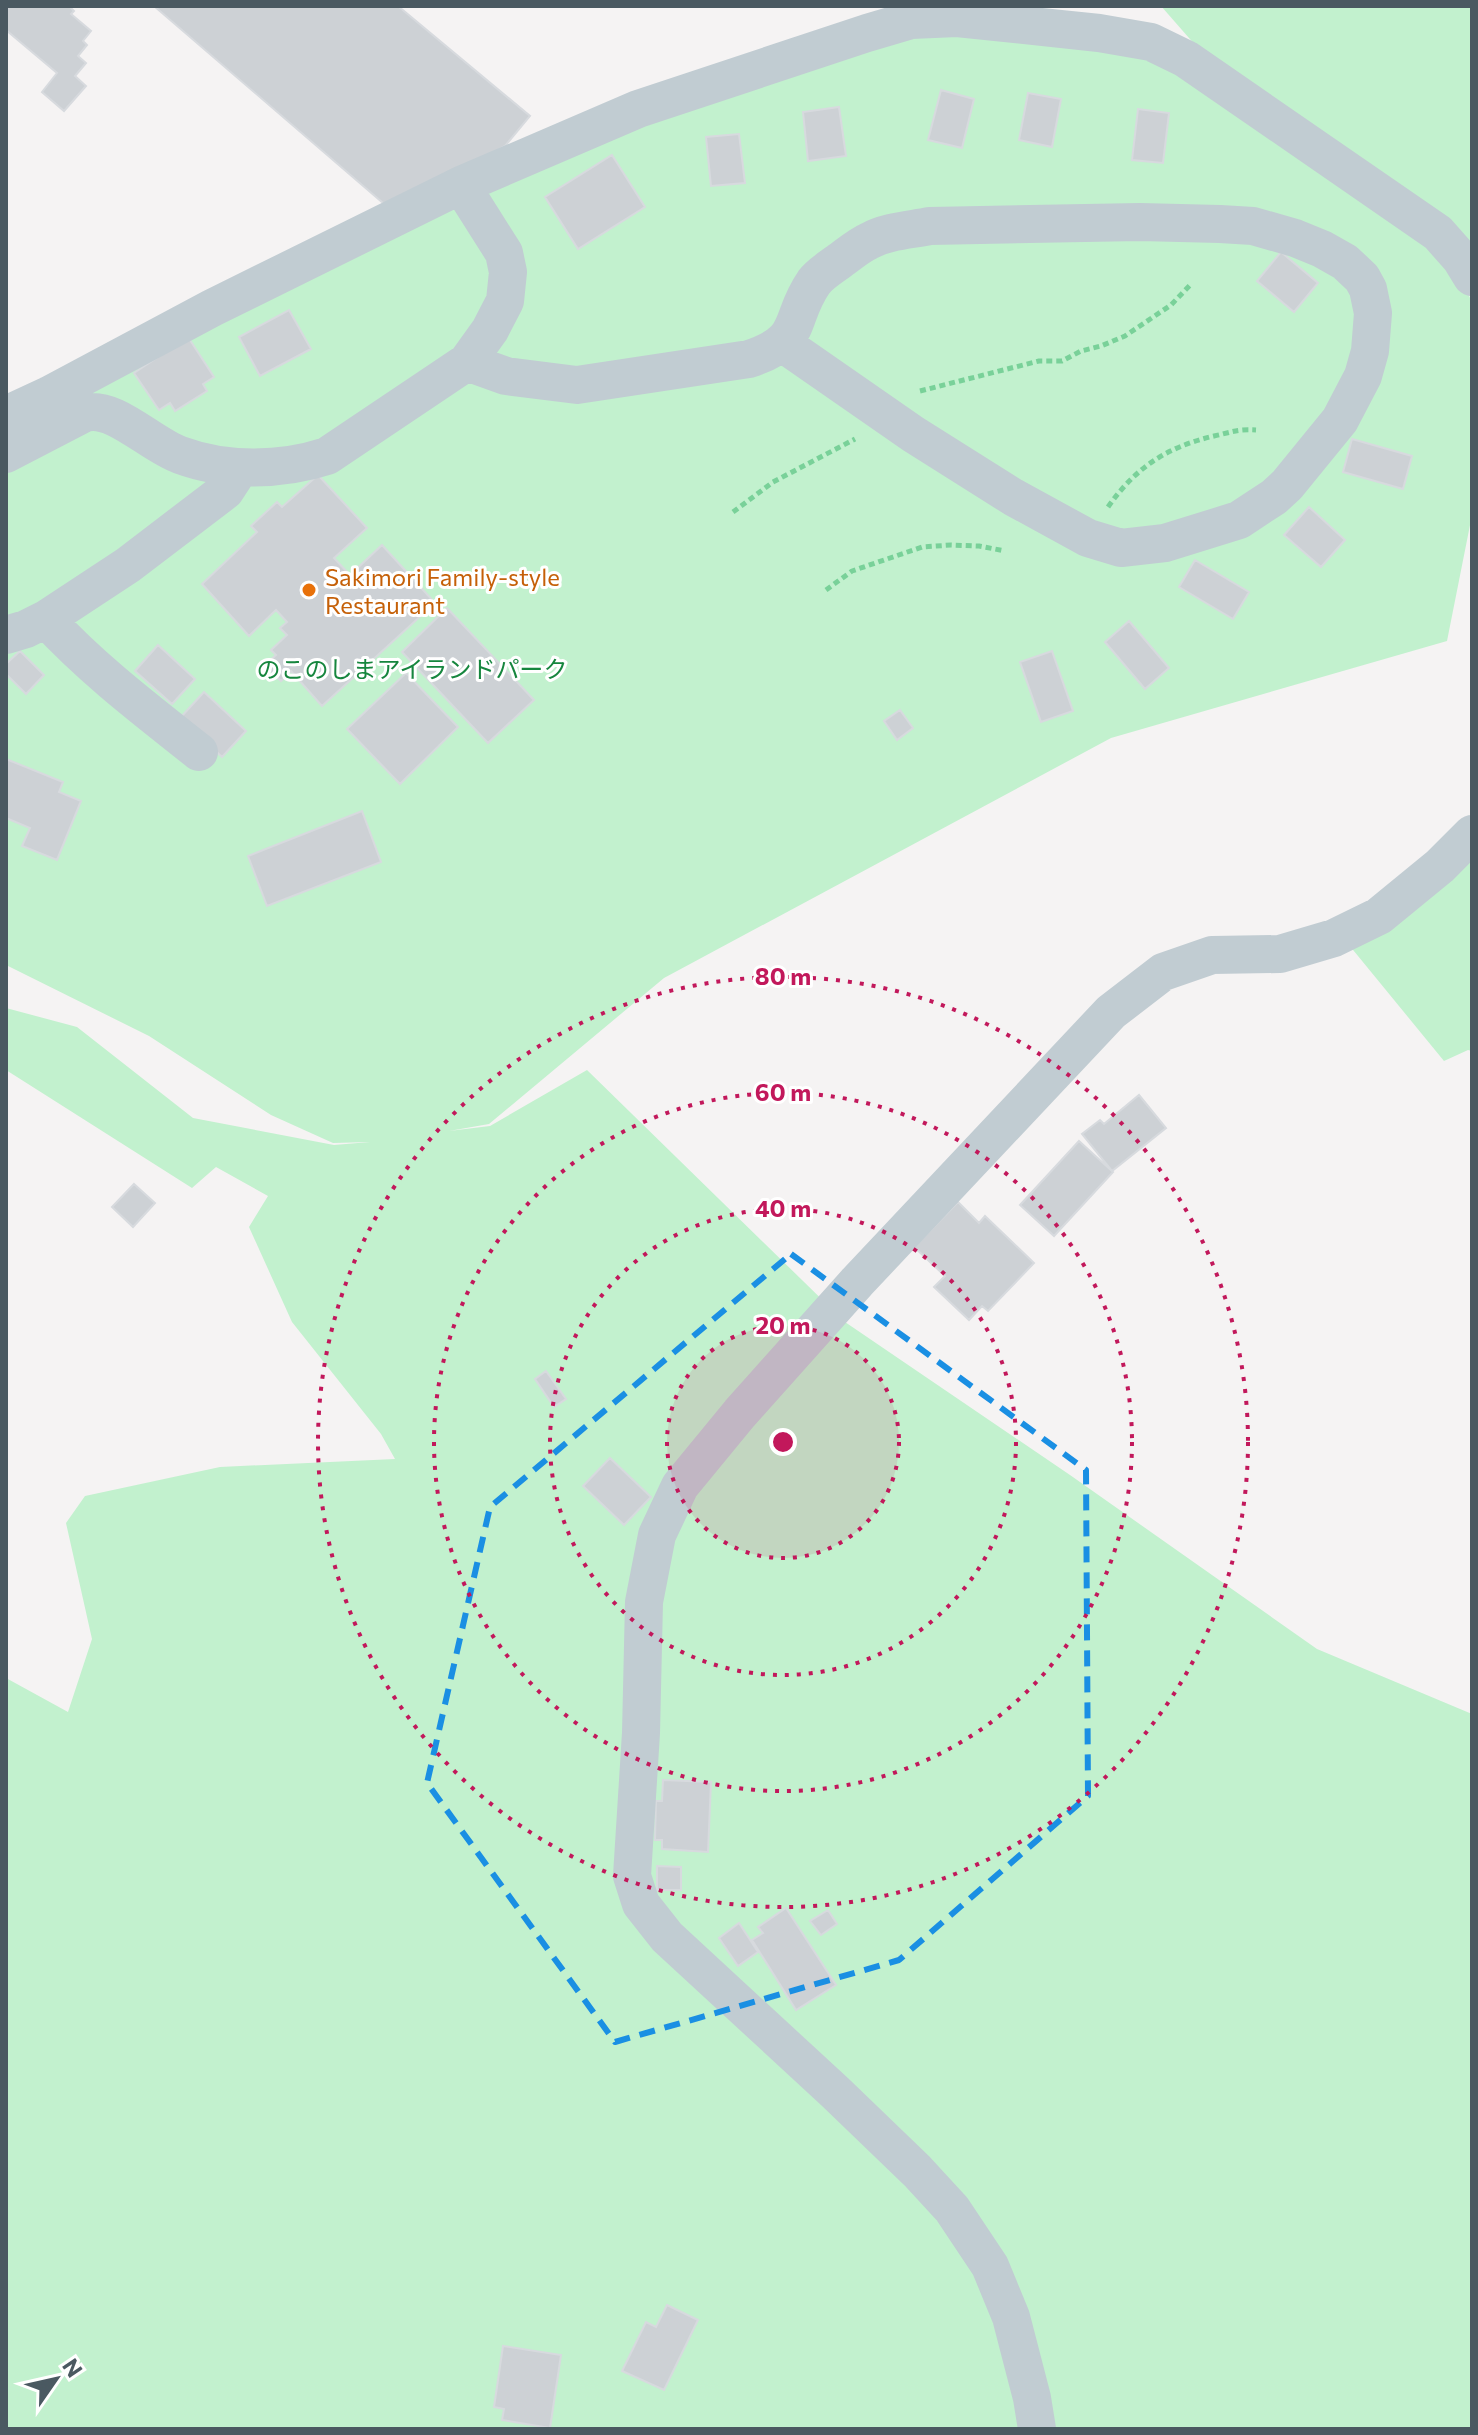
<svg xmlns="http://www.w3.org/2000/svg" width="1478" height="2435" font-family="Commissioner,'Noto Sans JP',sans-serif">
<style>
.green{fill:#c2f1ce}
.building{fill:#cdd1d5;stroke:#d7dade;stroke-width:2}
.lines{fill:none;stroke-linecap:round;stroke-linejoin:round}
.path{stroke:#79d199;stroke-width:5;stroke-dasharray:6 4;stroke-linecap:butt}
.minor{stroke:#c1ccd2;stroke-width:38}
.marked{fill:none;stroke:#1a8fe3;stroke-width:6;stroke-dasharray:16 10;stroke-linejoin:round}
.ring{fill:none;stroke:#c2185b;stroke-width:4;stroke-dasharray:4 8}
.food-dot{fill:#e8710a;stroke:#fff;stroke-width:3}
.labels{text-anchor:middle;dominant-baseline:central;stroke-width:6;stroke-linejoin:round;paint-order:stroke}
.food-label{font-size:24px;fill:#c56008;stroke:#fff;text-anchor:start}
.park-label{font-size:24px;fill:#16863e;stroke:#fff}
.centre{fill:#c2185b;stroke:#fff;stroke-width:4}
.ring-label{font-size:24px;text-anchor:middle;font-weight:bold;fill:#c2185b;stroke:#fff;stroke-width:6;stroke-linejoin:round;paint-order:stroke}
</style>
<rect width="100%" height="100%" fill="#f5f3f3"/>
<path class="green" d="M1161,6H1472V257L1210,62Z
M916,31L1157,57L1437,247L1460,277L1472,302V515L1447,641L1111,738L664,978L489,1124L449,1131L490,1126L587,1070L845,1322L1070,1475L1317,1649L1472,1714V2429H6V1678L68,1712L92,1639L66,1523L85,1496L220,1467L395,1459L381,1434L292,1322L249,1227L268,1196L216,1167L192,1188L6,1070V1008L77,1027L193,1118L334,1145L370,1142L333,1143L271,1115L149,1036L6,965V425L432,208L648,119Z
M1472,848V1051L1468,1050L1444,1061L1349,945Z"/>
<path class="building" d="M7,6H69L74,11L71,14L91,31L83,41L87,45L78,56L86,63L75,76L86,86L64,111L42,92L57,73L6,30Z
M154,6H398L530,116L505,146L390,209Z
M941,90L974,99L962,148L928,140Z
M1028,93L1061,99L1052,147L1019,140Z
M839,107L846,156L808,161L803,112Z
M1138,109L1169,113L1163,163L1132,160Z
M739,134L745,183L711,186L706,137Z
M612,155L645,207L578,249L545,197Z
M1281,252L1318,283L1294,312L1257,281Z
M289,310L311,349L260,376L239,337Z
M188,337L214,377L203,384L207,391L175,411L170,403L159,410L134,373Z
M1352,439L1412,456L1403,489L1343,472Z
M318,475L367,528L334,558L350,575L382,545L435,603L322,706L291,671L281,681L265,665L276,655L271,650L287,635L280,628L287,622L276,610L249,636L202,584L257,532L251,526L277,502L282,507Z
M1309,507L1345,540L1321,567L1284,535Z
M1195,560L1249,592L1233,619L1179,587Z
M447,608L534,700L488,743L402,652Z
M1129,621L1169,668L1145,689L1105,642Z
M158,645L195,679L172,704L135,671Z
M20,651L44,675L26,694L6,674V664Z
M1052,651L1073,711L1041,722L1020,662Z
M406,673L458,727L400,784L347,729Z
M204,692L246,731L222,757L180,718Z
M900,710L913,728L897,740L884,721Z
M6,759L63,782L59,792L81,801L57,860L22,846L30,828L6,818Z
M362,811L381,862L267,906L248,856Z
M1139,1095L1166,1128L1112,1171L1082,1134L1100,1120L1104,1124Z
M1079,1141L1113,1172L1054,1236L1020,1205Z
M134,1184L155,1203L133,1227L112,1207Z
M958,1202L979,1223L985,1216L1034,1263L988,1311L982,1306L969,1320L934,1287L945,1276L914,1247Z
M546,1371L566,1399L554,1407L535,1379Z
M610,1458L651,1497L624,1525L583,1486Z
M663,1780L711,1782L708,1852L662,1849V1840H655L656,1801H662Z
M657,1866L681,1867V1890H657Z
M786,1908L836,1985L796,2010L752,1940L763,1933L758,1927Z
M828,1910L837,1924L821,1935L810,1921Z
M739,1923L758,1952L738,1966L719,1938Z
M667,2305L698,2320L664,2390L622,2371L646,2322L656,2327Z
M503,2346L561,2355L550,2428L502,2420L504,2409L494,2407Z"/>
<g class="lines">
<path class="path" d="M920,391L1039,361H1062L1081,351L1101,346L1125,336L1171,305L1192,283
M1108,507C1136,467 1167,447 1214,436C1233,432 1236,429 1256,430
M733,512L773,482L855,439
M826,590L852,571L922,547L951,545L979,546L1005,551"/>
<path class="minor" d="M467,362L506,376L577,385L749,359C806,340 787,321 814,282C820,274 830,268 838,262C848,255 858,246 869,241C887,231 910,230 930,226L1140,222L1220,224L1253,226L1295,238L1322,249L1345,262L1362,278L1368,289L1373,313L1370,351L1363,376L1340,420L1287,485L1274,497L1239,520L1165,543L1121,548L1088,538L1013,497L913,434L782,343
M6,415L49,395L212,308L461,185L638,109L867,33L911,20L957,18L1099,33L1151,42L1186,59L1438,233L1461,259L1472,277
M6,454L85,413C114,405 151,445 180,455C226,472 281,471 327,456L467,362L490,330L505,301L508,272L504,253L461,185
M46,619C92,669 146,710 199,752
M6,635L26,629L46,619L128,565L225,491L240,468
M1037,2429L1032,2398L1011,2317L990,2266L952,2209L917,2171L835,2092L667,1937L641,1904L632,1876L641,1733L644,1602L657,1535L680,1486L740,1413L857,1282L1111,1012L1163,972L1212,955L1280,954L1334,938L1379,916L1440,866L1472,834"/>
</g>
<path class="marked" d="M791,1254L1086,1470L1088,1796L899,1960L615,2042L427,1783L490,1507Z"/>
<circle cx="783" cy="1442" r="116" fill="#c2185b" fill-opacity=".12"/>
<g class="ring">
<circle cx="783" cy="1442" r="116"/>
<circle cx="783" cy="1442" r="233"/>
<circle cx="783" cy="1442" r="349"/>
<circle cx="783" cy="1442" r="465"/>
</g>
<circle class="food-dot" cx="309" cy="590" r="8"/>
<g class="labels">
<g class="food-label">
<text x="325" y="576">Sakimori Family-style<tspan x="325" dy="28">Restaurant</tspan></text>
</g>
<g class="park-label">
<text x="412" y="668">のこのしまアイランドパーク</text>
</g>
</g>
<circle cx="783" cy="1442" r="12" class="centre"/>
<g class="ring-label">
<text x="783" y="985">80 m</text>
<text x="783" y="1101">60 m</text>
<text x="783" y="1217">40 m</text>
<text x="783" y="1334">20 m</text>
</g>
<rect width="1478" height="2435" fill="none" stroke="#4a5961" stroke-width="16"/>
<g transform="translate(56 2379) rotate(56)" stroke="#ffffff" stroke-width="6" paint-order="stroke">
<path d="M0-6L14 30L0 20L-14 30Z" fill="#4a5961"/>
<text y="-12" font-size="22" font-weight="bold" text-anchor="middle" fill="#4a5961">N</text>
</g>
</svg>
